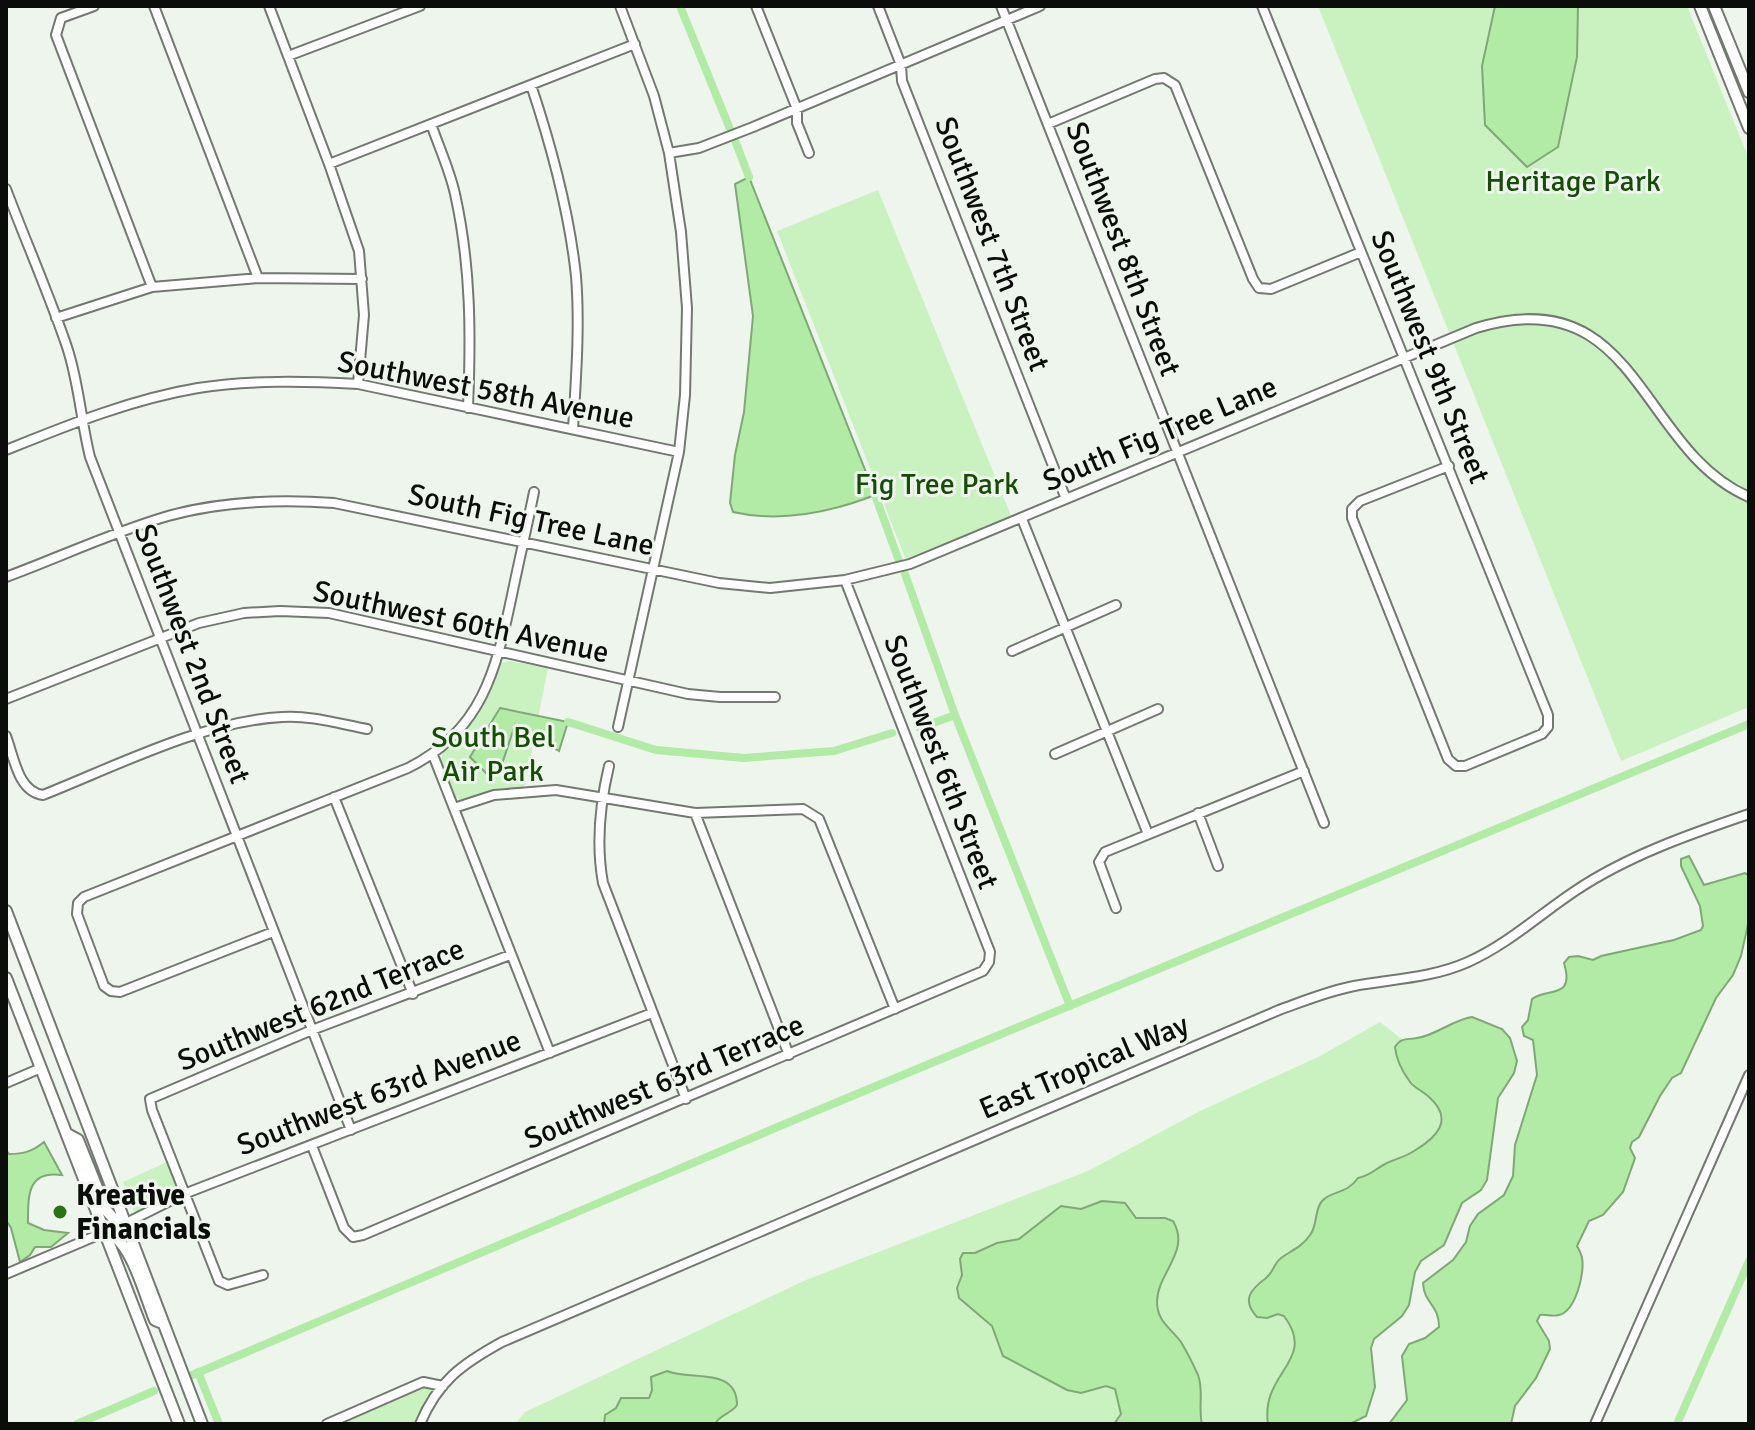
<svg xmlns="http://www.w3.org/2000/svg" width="1755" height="1430" font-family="Signika,sans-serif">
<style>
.green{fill:#caf2c1}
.water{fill:#b1eba5;stroke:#7fa876;stroke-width:2}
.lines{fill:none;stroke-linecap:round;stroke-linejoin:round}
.canal{stroke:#b1eba5;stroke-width:8}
.minor-casing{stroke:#737971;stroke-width:12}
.major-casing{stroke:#737971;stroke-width:14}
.minor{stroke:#fff;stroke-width:8}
.major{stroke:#fff;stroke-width:10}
.poi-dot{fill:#297316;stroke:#eef5ec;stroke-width:3}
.labels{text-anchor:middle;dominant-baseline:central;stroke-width:6;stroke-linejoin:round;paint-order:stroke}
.park-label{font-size:30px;fill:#154c06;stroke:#eef5ec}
.street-label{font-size:30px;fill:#0a0d0a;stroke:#eef5ec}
.poi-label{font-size:30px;font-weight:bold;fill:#0a0d0a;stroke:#eef5ec;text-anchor:start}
</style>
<rect width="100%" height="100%" fill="#eef5ec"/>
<path class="green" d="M1318,6H1687L1749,159V707L1621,761Z
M878,190L1012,518L906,560L777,231Z
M509,661L548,668L525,785L522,788L460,800L453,795L441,765L442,754L481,707L502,663Z
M1380,1022L1402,1039L1397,1042C1401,1054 1402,1074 1411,1084C1414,1088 1422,1090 1426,1094C1454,1117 1438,1137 1414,1152C1404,1157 1394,1159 1385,1164C1374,1169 1370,1176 1358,1178L1353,1186L1320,1204L1313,1232L1298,1249L1282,1257L1270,1274L1253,1287L1248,1301L1274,1314L1284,1316C1318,1362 1261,1372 1268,1424H515L525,1412L806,1280L1088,1171L1200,1111L1320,1056Z
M167,1162L177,1188L175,1194L142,1212L134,1211L123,1182Z
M429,1386L437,1388L416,1424H338Z"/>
<path class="water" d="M1495,6H1578L1577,57L1558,147L1527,167L1485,125L1482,66Z
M749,177L875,495C832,512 780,523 733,512L730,503L735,455L744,412L753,316L735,184Z
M500,708L568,722L559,751L515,725L500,770L488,775L470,757Z
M1689,856L1704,885L1745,873L1749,875V920L1741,956L1733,975L1716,998L1681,1073L1672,1078L1660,1096L1639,1137L1632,1142L1630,1148L1635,1158L1623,1192L1603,1215L1589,1221L1577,1246C1578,1248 1582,1255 1582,1258C1585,1272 1576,1311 1559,1315C1553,1317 1546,1314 1540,1315L1537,1321L1549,1341L1550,1349L1536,1378L1515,1406L1511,1424H1389L1407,1400L1402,1356L1409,1344L1425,1338L1439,1327C1439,1304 1424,1304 1423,1283L1453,1260L1466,1242L1470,1226L1478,1214L1504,1195L1513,1176L1515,1145L1537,1075L1533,1040L1524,1036L1522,1027L1528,1020L1532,999C1548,987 1575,1000 1564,963L1569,957L1578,956L1593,960L1601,956L1674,940L1701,930L1703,926L1700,906L1681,866V859Z
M1472,1017L1502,1029L1510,1038L1517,1061L1514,1073L1498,1098L1487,1180L1481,1190L1462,1203L1444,1245L1421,1261L1415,1272L1409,1305L1402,1316L1374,1339L1371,1348L1375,1387L1366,1416L1350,1424H1268C1260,1372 1318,1361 1284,1316L1278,1314L1267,1318L1257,1317C1241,1300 1251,1289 1266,1278C1273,1273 1274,1263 1281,1258C1292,1250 1302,1247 1310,1235C1318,1225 1314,1210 1322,1201C1332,1190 1346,1195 1358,1178C1370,1176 1375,1169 1385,1164C1395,1159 1405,1157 1414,1151C1436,1138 1455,1120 1429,1097C1423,1091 1414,1088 1410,1082C1402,1071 1396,1059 1395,1047C1401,1037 1407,1040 1417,1038C1437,1035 1452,1020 1472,1017Z
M44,1142L62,1175C27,1170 28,1196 28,1223L44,1230L68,1233L51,1247H35L30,1255L20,1262L11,1228L6,1220V1150L9,1154C24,1154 33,1151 44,1142Z
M1102,1201L1125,1203L1136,1218H1165L1173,1221C1191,1251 1158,1272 1157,1301C1157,1322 1170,1327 1181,1342C1187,1352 1193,1364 1198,1375C1204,1390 1198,1408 1202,1424H1114L1121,1414L1115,1389L1106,1386L1081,1393L1067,1390L1003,1356L992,1326L959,1298L957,1288L962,1275L960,1259L963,1253H975L997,1243L1019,1239L1061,1206L1081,1209Z
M667,1371C690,1381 737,1366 737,1405C731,1414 719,1415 715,1424H604L605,1415L616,1408L621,1398H649L652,1390L651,1377Z"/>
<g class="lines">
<path class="canal" d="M680,6L730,129
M736,143L749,177
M875,495L899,561
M905,574L955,715L1070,1006
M568,722L656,750L744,758L834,751L892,733
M920,728L955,715
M198,1372L219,1424
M190,1376L799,1118L1749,724
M77,1424L154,1391
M1677,1424L1749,1261"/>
<defs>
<path id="minor" d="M94,6L61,18L56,35L152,287
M154,6L258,278
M269,6L329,164L359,251L364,315L358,384
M756,6L797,109V123L809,153
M878,6L901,65L902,81L1066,499
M1001,6L1324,823
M1262,6L1548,715V727L1542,734L1465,766H1456L1448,759L1352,518V509L1360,501L1449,466
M288,56L420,6
M531,85C552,148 569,210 576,276C580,326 576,378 573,429
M431,124C439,147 450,171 455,194C471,266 471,335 468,408
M1048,124L1155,79L1164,78L1175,85L1253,279L1259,288L1271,289L1361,252
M669,153L699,148L753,127L1040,6
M329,164L635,44
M6,189C26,242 49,294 67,347C79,383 81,421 90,457L351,1130
M56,318L152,287L258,278L362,279
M6,450C68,425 132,399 198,388C251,380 304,381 358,384L679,452
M1022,519L1148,834
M6,577C60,557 113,532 168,516C222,501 278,499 334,503L719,583L770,588L845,580L910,564L1476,328C1639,278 1638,449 1749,497
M1012,651L1116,605
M6,699L199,623L244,613L280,611L329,613L688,694L720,697H775
M618,727L679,452L685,395L687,308L681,232L669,153L654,96L620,6
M6,736C14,757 18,792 43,795C116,766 204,721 282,717C310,715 340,724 367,729
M1055,754L1158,709
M433,755L550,1053
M609,766C600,804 596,845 603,883L686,1099
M334,797L413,994
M454,808L494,795L556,790L695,813L803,809L819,819L895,1009
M695,813L789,1055
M1198,813L1218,866
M1116,908L1099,862L1105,852L1304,771
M273,932L120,992L111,991L104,986L77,914L78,903L84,897L408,768C482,731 496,671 512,595C519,561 527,527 534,492
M6,1083L41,1068
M312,1146L344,1228L353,1237L363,1235L983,971L989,962L990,952L845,580
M126,1223L184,1194L652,1013
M6,1274L105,1232
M263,1275L228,1285L219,1281L152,1110L150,1099L312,1030L510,955
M327,1424L423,1382L443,1386
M420,1424C438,1381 462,1364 502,1342L1279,1010C1304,1001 1328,991 1354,986C1393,979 1432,978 1468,962C1508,944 1539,915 1575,891C1627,856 1690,834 1749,814
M1595,1424L1749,1075"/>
<path id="major" d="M1700,6L1749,128
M1714,6L1749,92
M6,911L202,1424
M6,978L179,1424
M67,1134L78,1140L106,1210L113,1218L126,1223
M105,1232C131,1237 145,1297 155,1320L160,1322"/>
</defs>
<use href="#minor" class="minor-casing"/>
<use href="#major" class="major-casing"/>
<use href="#minor" class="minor"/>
<use href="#major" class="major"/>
</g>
<circle class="poi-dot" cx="60" cy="1212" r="8"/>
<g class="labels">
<g class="park-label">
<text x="1573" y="181">Heritage Park</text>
<text x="937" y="484">Fig Tree Park</text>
<text x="493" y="737">South Bel<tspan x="493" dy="34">Air Park</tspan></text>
</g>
<g class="street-label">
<text transform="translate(992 244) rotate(69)">Southwest 7th Street</text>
<text transform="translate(1123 249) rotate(69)">Southwest 8th Street</text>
<text transform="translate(1430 357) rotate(68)">Southwest 9th Street</text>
<text transform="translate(486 390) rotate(11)">Southwest 58th Avenue</text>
<text transform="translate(1160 434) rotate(-23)">South Fig Tree Lane</text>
<text transform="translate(531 520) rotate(12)">South Fig Tree Lane</text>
<text transform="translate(461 622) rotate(12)">Southwest 60th Avenue</text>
<text transform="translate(192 654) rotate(69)">Southwest 2nd Street</text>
<text transform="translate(941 762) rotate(69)">Southwest 6th Street</text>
<text transform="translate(321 1005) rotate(-22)">Southwest 62nd Terrace</text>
<text transform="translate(1084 1067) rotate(-23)">East Tropical Way</text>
<text transform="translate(664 1082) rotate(-23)">Southwest 63rd Terrace</text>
<text transform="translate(379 1093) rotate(-21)">Southwest 63rd Avenue</text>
</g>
<g class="poi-label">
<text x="76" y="1195">Kreative<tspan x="76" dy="34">Financials</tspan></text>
</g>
</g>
<rect width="1755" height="1430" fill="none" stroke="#0a0d0a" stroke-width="16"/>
</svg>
